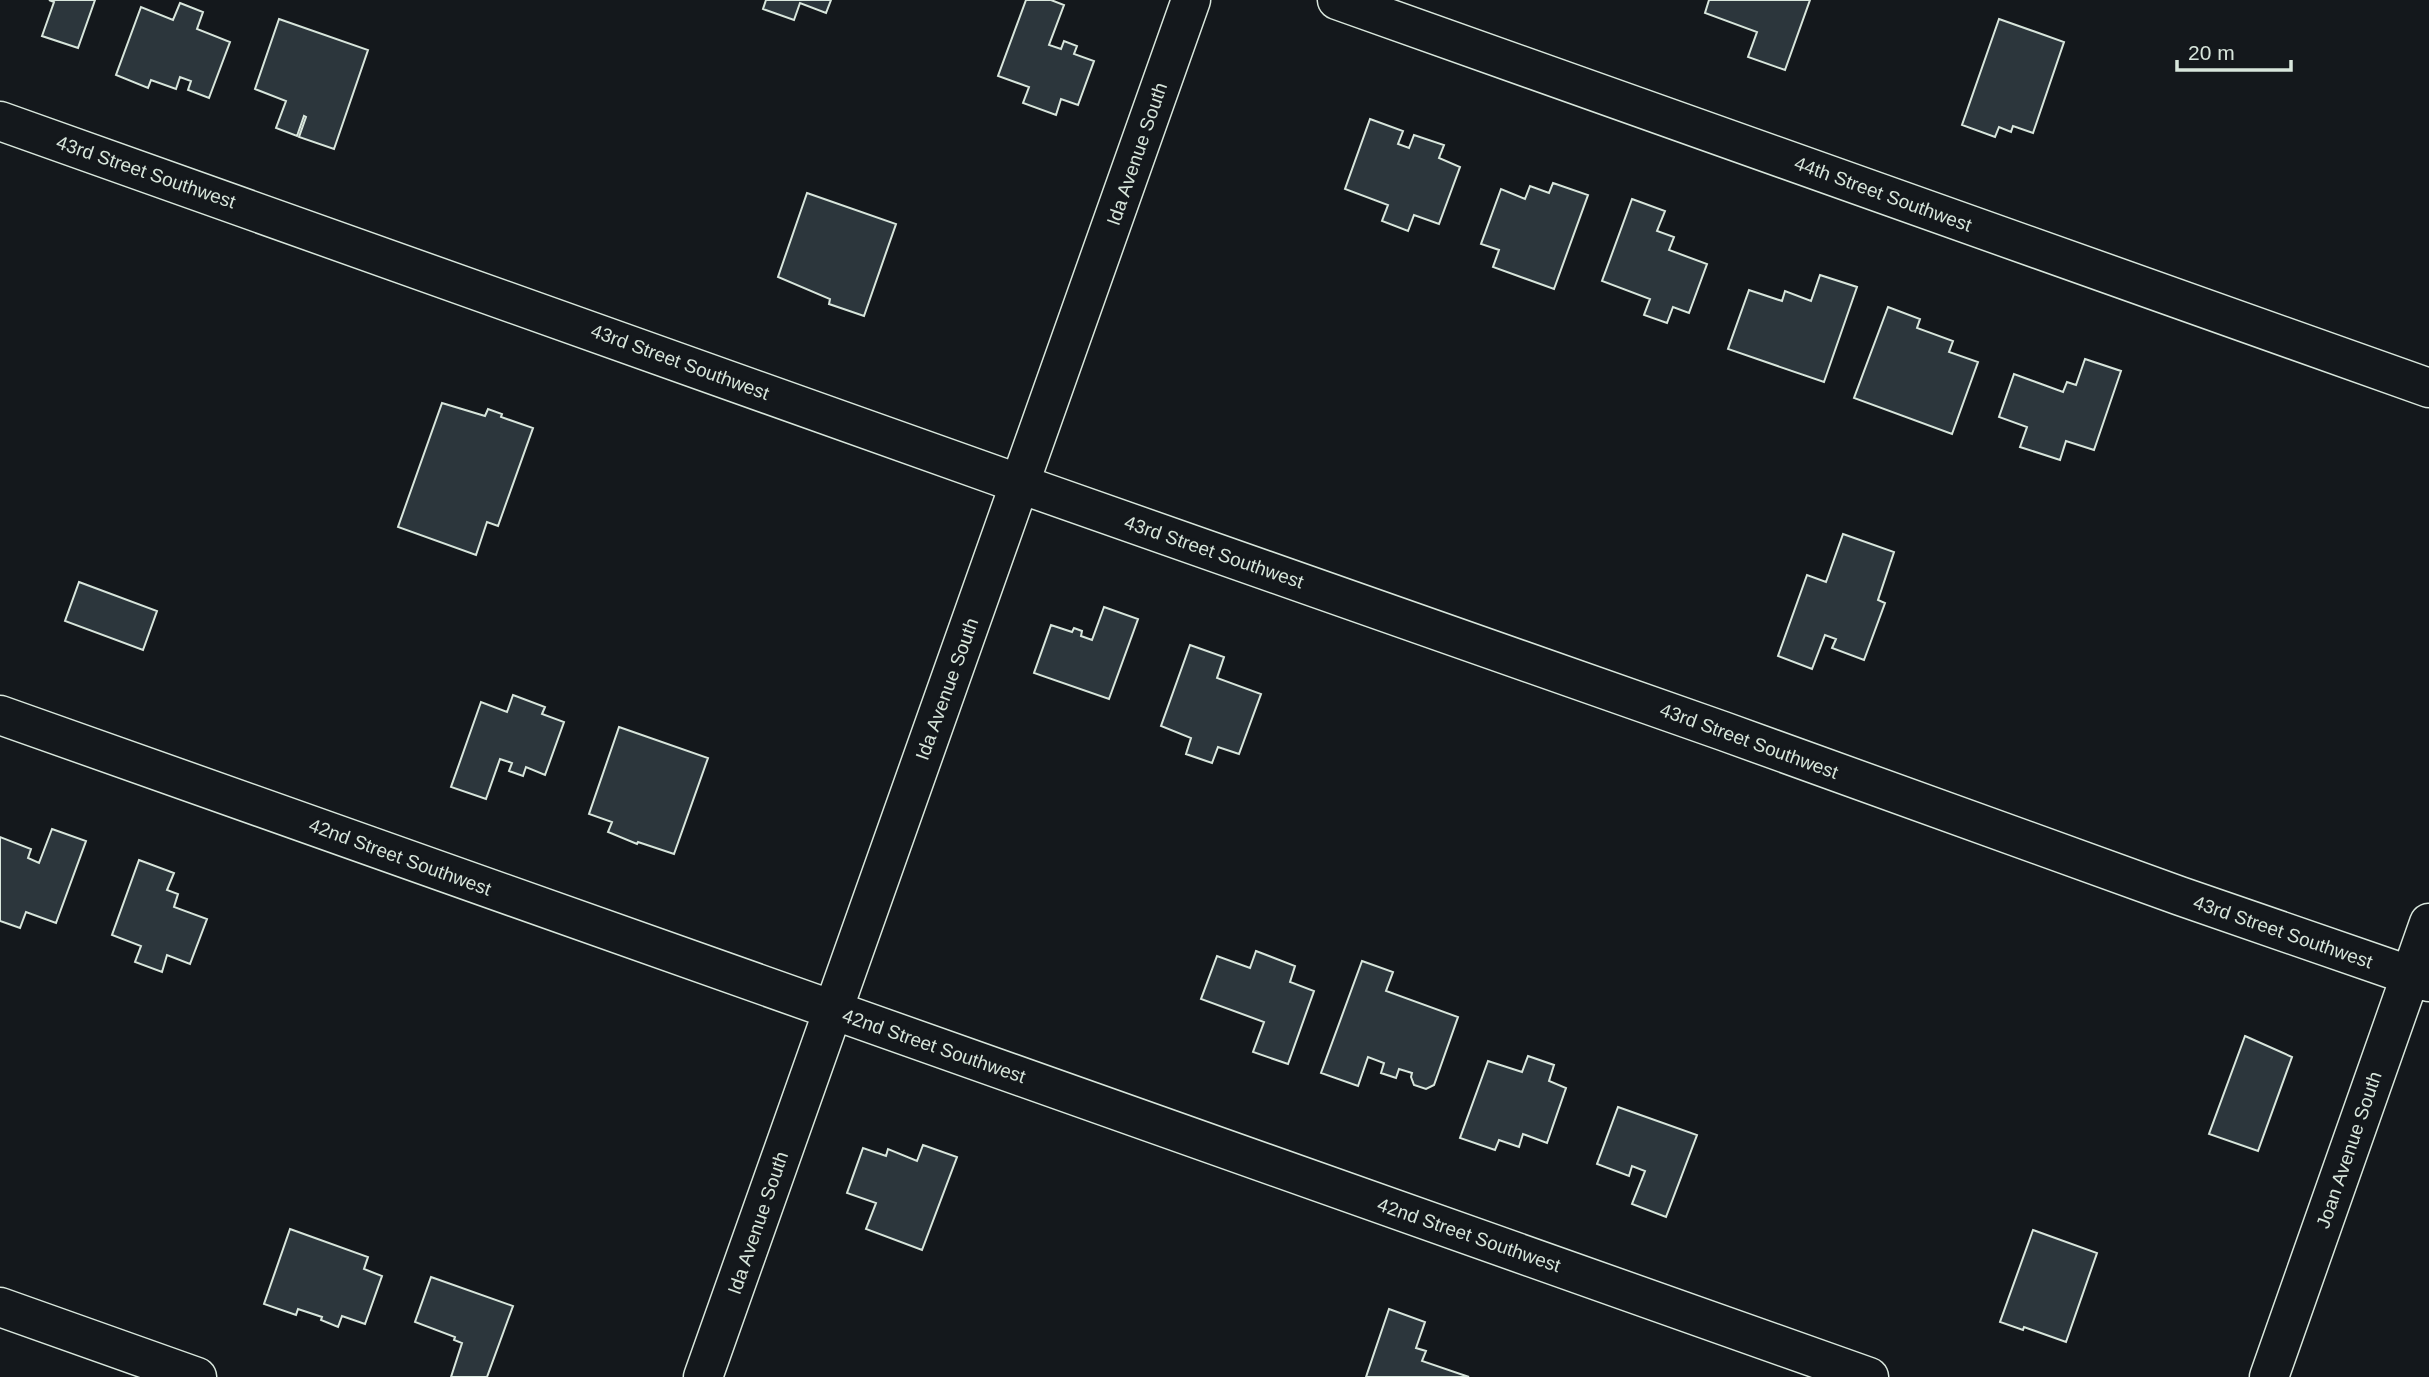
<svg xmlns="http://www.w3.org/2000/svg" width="2429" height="1377" font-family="Helvetica,sans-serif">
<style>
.building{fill:#2c363c;stroke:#d8e6dc;stroke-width:2}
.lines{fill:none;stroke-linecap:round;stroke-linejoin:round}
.minor-casing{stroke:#d8e6dc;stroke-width:41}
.minor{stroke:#14181c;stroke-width:38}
.labels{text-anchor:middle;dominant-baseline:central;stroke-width:5;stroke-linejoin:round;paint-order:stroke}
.street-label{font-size:19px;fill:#d8e6dc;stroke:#14181c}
</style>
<rect width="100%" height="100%" fill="#14181c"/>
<path class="building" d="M49,0H95L78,48L42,36L54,2Z
M766,0H831L826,13L800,3L794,20L763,9Z
M1026,0H1051L1064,5L1049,45L1061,49L1064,41L1077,46L1074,54L1094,61L1078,105L1061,99L1056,115L1023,103L1029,87L998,76Z
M1709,0H1810L1785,70L1748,57L1757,32L1705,13Z
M180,3L203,12L197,29L230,42L209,98L188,90L191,81L180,77L176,89L151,80L148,88L116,75L141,7L173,20Z
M279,19L368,50L334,149L299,137L306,117L304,116L297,136L276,128L286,101L255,89Z
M1999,19L2064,42L2033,133L2013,126L2011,132L1999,127L1995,137L1962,125Z
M1370,119L1403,131L1398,144L1409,148L1414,135L1444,145L1439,158L1460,167L1439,224L1414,215L1408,231L1382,221L1388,205L1345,189Z
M1553,183L1588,195L1554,289L1493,267L1499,250L1481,244L1501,189L1525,199L1530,186L1549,193Z
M807,193L896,224L864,316L829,304L830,299L778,277Z
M1632,199L1665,211L1657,231L1674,237L1669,250L1707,264L1689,313L1673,307L1667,323L1644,315L1650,299L1602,281Z
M1820,275L1857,287L1824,382L1728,349L1749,290L1782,301L1785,291L1811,301Z
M1888,307L1920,319L1917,328L1953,341L1949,352L1978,362L1952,434L1854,398Z
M2085,359L2121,371L2094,450L2066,441L2060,460L2020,447L2027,427L1999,417L2014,374L2063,392L2067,382L2076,385Z
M442,403L485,416L488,409L502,414L501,417L533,428L498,526L487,522L476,555L398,527Z
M1843,534L1894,552L1878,600L1885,603L1864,660L1832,648L1836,639L1825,635L1812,669L1778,656L1807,575L1826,582Z
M79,582L157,611L143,650L65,621Z
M1104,607L1138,619L1109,699L1034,673L1051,625L1072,632L1074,628L1082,631L1081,636L1092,640Z
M1190,645L1224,657L1217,678L1261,694L1239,754L1218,747L1212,763L1186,754L1191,738L1161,726Z
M513,695L545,707L542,714L564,722L545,775L526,767L523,776L509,771L512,763L500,759L486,799L451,787L481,702L507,712Z
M619,727L708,758L674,854L638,842L637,844L608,832L612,822L589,814Z
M52,829L86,841L56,923L26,912L20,928L0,921V837L31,849L28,858L39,863Z
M139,860L174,873L167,890L178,894L174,907L207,919L190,964L167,955L162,972L135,962L141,946L112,935Z
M1256,951L1295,966L1290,982L1314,991L1288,1064L1253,1052L1264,1022L1201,999L1217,956L1250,968Z
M1362,961L1393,972L1386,991L1458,1017L1434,1085L1426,1089L1414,1085L1411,1077L1412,1073L1399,1069L1396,1078L1381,1073L1384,1063L1368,1057L1358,1086L1321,1073Z
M2245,1036L2292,1057L2258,1151L2209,1134Z
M1528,1056L1554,1065L1549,1081L1566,1088L1547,1143L1523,1134L1519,1147L1499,1140L1495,1150L1460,1138L1488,1061L1522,1072Z
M1618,1107L1697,1135L1666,1217L1632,1204L1645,1171L1632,1166L1629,1176L1597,1164Z
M923,1145L957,1157L922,1250L866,1229L876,1203L847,1193L863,1148L886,1156L888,1149L917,1161Z
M290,1229L368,1257L364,1269L382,1276L365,1324L342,1316L338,1327L321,1320L322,1317L298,1309L296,1315L264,1304Z
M2033,1230L2097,1253L2066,1342L2024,1327L2023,1330L2000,1322Z
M431,1277L513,1306L487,1377H451L462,1343L454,1340L455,1337L415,1322Z
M1389,1309L1425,1322L1416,1348L1426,1351L1422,1361L1469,1377H1366Z"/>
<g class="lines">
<defs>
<path id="minor" d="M1337,0L2429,388
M0,121L1020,484L1723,731L2180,896L2429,982
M0,715L1869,1377
M0,1307L197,1377
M703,1377L1191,0
M2269,1377L2429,923"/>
</defs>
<use href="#minor" class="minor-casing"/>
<use href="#minor" class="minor"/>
</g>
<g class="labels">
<g class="street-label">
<text transform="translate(1137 154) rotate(-71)">Ida Avenue South</text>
<text transform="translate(146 172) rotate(19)">43rd Street Southwest</text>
<text transform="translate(1883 194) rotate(20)">44th Street Southwest</text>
<text transform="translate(680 362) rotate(20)">43rd Street Southwest</text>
<text transform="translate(1214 552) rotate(19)">43rd Street Southwest</text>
<text transform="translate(947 689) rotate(-70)">Ida Avenue South</text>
<text transform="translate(1749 741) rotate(20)">43rd Street Southwest</text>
<text transform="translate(400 857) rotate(20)">42nd Street Southwest</text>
<text transform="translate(2283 932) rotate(19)">43rd Street Southwest</text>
<text transform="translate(934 1046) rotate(19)">42nd Street Southwest</text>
<text transform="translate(2349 1150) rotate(-71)">Joan Avenue South</text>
<text transform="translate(758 1223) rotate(-71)">Ida Avenue South</text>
<text transform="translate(1469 1235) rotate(19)">42nd Street Southwest</text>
</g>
</g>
<path d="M2177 60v10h114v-10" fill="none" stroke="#d8e6dc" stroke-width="3.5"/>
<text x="2188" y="60" font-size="21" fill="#d8e6dc" stroke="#14181c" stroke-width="5" paint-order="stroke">20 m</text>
</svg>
